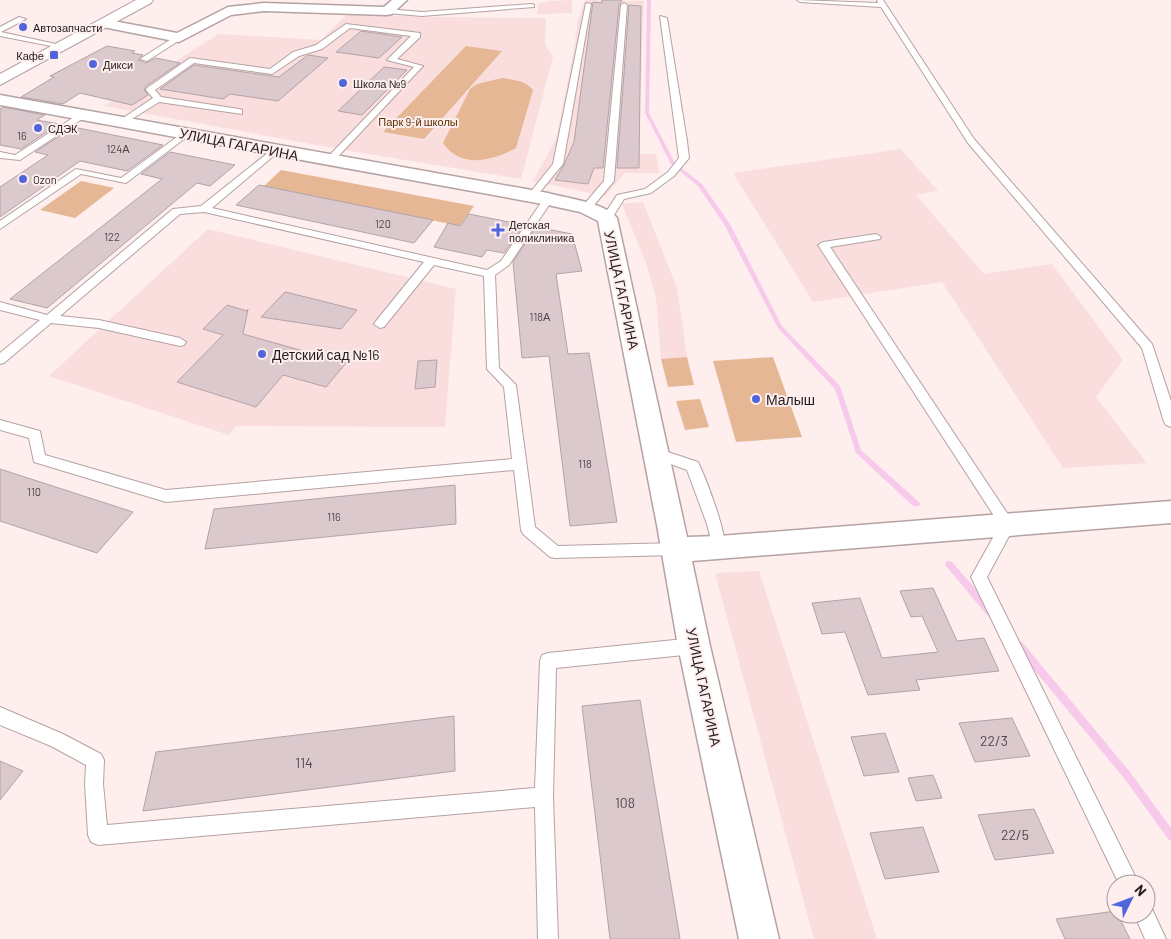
<svg xmlns="http://www.w3.org/2000/svg" width="1171" height="939" font-family="Barlow,sans-serif">
<style>
.built{fill:#fadddd}
.green{fill:#e5b794}
.lines{fill:none;stroke-linecap:round;stroke-linejoin:round}
.stream{fill:#f7caec;fill-rule:evenodd}
.building{fill:#dbc9ce;stroke:#b3a2a7}
.lane-casing{stroke:#b5a2a2;stroke-width:2}
.street-casing{stroke:#b5a2a2;stroke-width:3}
.secondary-casing{stroke:#b5a2a2;stroke-width:2}
.lane{fill:#fff;fill-rule:evenodd}
.street{fill:#fff;fill-rule:evenodd}
.secondary{fill:#fff;fill-rule:evenodd}
.poi-dot{fill:#5165da;stroke:#feeeee;stroke-width:2}
.labels{text-anchor:middle;dominant-baseline:central;stroke-width:4;stroke-linejoin:round;paint-order:stroke}
.far-poi-label{font-size:11px;fill:#241d1d;stroke:#feeeee;text-anchor:start}
.far-park-label{font-size:11px;fill:#5b2f00;stroke:#feeeee}
.number-label{font-size:11px;fill:#524849}
.street-label{font-size:14px;fill:#241d1d;stroke:#feeeee}
.poi-label{font-size:14px;fill:#241d1d;stroke:#feeeee;text-anchor:start}
.near-number-label{font-size:14px;fill:#524849}
</style>
<rect width="100%" height="100%" fill="#feeeee"/>
<path class="built" d="M572,0V13L537,14L538,4L549,1Z
M585,0L644,1L638,154H656L659,173H625L605,196L533,181L556,139L574,49L578,20Z
M348,13L421,17L546,18L545,44L553,57L521,179L339,149L104,106L219,34L321,40Z
M901,149L938,191L916,195L984,274L1052,264L1123,360L1096,397L1147,463L1063,468L942,282L813,302L733,173Z
M643,202L677,288L687,357L661,359L656,297L646,263L622,204Z
M208,229L456,289L445,427L236,426L229,435L49,376Z
M759,571L877,939H814L715,573Z"/>
<path class="green" d="M466,46L502,51L424,139L383,132Z
M502,78C514,80 525,80 533,90L516,148C492,161 461,169 443,143L470,89L477,84Z
M281,170L474,206L460,226L264,186Z
M81,181L114,188L75,218L40,210Z
M687,357L694,385L668,387L661,359Z
M773,357L802,437L736,442L713,361Z
M700,399L709,427L685,430L676,401Z"/>
<g class="lines">
<path class="stream" d="M647,0H651L649,113L675,163L702,184L730,224L782,326L840,386L861,450L919,502L920,504L919,506H913L856,453L835,389L778,328L724,224L698,186L671,164L645,113Z
M949,561L952,562L993,609L994,612L993,615L990,616L987,615L946,566L945,564L946,562Z
M1019,641L1022,642L1130,772L1171,828V841L1168,839L1124,778L1016,648L1015,645L1016,642Z"/>
</g>
<path class="building" d="M602,0H622L619,5L603,168H594L588,184L555,180L564,165L574,142L593,2L602,3Z
M629,5L641,6L639,168H617Z
M361,31L402,37L379,58L336,52Z
M107,46L135,51L132,53L143,55L138,60L146,63L156,58L180,63L146,86L144,90L148,95L132,105L80,93L63,104L21,97L54,77L50,76Z
M308,55L328,58L278,101L230,94L223,99L160,89L194,65L279,77Z
M384,67L407,70L362,115L338,111Z
M3,107L45,115L37,120L59,124L21,149L0,145V109Z
M73,127L163,145L127,171L80,161L0,217V187L48,155L35,152Z
M170,152L235,165L210,186L197,183L47,308L10,299L162,179L141,174Z
M259,185L264,186L433,220L414,243L236,205Z
M469,214L524,225L504,253L487,250L482,257L434,247L448,223L460,226Z
M536,227L572,234L582,271L556,274L568,354L589,353L617,522L570,526L549,356L522,358L513,262Z
M285,292L318,300L357,310L341,329L261,317Z
M227,305L247,311L248,309L243,334L346,363L326,387L283,375L256,407L177,382L223,335L203,329Z
M437,360L435,387L415,389L418,361Z
M0,469L99,501L133,512L97,553L0,521Z
M455,485L456,524L205,549L214,509Z
M933,588L957,641L984,638L999,671L916,680L920,690L868,695L845,632L822,634L812,603L860,598L882,658L938,652L922,616L911,617L900,591Z
M640,700L680,939H610L582,706Z
M454,716L455,771L143,811L156,752Z
M1012,718L1030,756L975,762L959,723Z
M885,733L899,772L864,776L851,737Z
M0,761L23,771L0,800Z
M933,775L942,798L916,801L908,778Z
M1034,809L1054,853L995,860L978,815Z
M923,827L939,872L885,879L870,833Z
M1116,911L1130,939H1065L1056,919Z"/>
<g class="lines">
<defs>
<path id="lane" d="M797,0L878,3L877,0H883L974,139L1152,344L1171,401V427L1166,425L1164,422L1142,348L968,143L881,7L800,2Z
M586,3L591,4L563,164L535,198H529V194L553,164Z
M624,3L627,5L614,181L590,210L586,211L581,208L604,181L621,5Z
M532,4L534,5V7L422,16L387,13L383,11L387,9L422,12Z
M660,16L667,18L687,141L689,158L674,176L651,193L624,199L611,220H603L602,218L617,195L645,189L668,172L679,158Z
M19,17L26,19L1,32L65,46L61,48L0,36V27Z
M346,24L420,33V37L397,59L423,66L332,163H326L324,161L414,67L387,60L411,36L350,28L322,49L299,56L272,74L194,63L155,90L161,97L239,109L242,110V114L159,102L124,124L117,122L153,98L146,90L147,88L190,58L270,69L293,52L316,45Z
M176,36L183,38L147,61L140,59Z
M82,112L85,113V117L20,160L0,158V152L15,155Z
M185,131L188,132V136L126,183L81,174L0,229V221L76,169L121,178Z
M274,148L279,151L277,153L212,208L487,270L501,261L545,197H551L553,199L509,265L495,275L499,368L516,385L535,527L558,546L676,543L681,544L683,549L681,554L676,555L555,558L550,557L523,534L521,530L514,470L166,502L34,462L29,438L0,430V420L40,431L45,455L166,490L512,459L504,387L487,369L484,276L434,265L384,327L380,328L374,324L376,321L424,262L204,212L180,214L60,316L99,320L180,338L186,342L184,345L180,346L99,328L51,323L4,363L0,364V353L40,320L0,310V302L47,315L173,209L201,206Z
M876,234L881,237L880,239L830,247L1015,525L987,577L1139,884H1119L971,577L1000,525L818,245L823,242Z
M656,448L698,462C705,476 730,540 724,552L719,554L714,552L707,524L687,470L651,457L649,453L651,449Z
M694,638L700,641L702,646L700,651L694,654L556,668L553,797L558,939H538L535,807L98,845L91,842L88,835L85,784L86,765L51,746L0,725V707L63,734L101,754L104,760L103,784L107,825L535,788L540,661L542,655L548,653Z
M1146,905L1151,907L1166,939H1145L1134,914H1146Z"/>
<path id="street" d="M392,0H407L392,14L387,15L264,11L231,15L179,42L103,27L96,23L103,19L177,33L228,7L264,3L384,7Z
M0,95L548,193C566,198 606,203 617,218L687,537L719,536L1171,501V523L692,561L710,646L779,939H739L678,646L657,525L598,221L580,212L548,205L0,105Z"/>
<path id="secondary" d="M136,0H153L151,3L0,85V74Z"/>
</defs>
<use href="#lane" class="lane-casing"/>
<use href="#street" class="street-casing"/>
<use href="#secondary" class="secondary-casing"/>
<use href="#lane" class="lane"/>
<use href="#street" class="street"/>
<use href="#secondary" class="secondary"/>
</g>
<g class="poi-dot">
<circle cx="23" cy="27" r="5"/>
<rect x="49" y="50" width="10" height="10" rx="2.5"/>
<circle cx="93" cy="64" r="5"/>
<circle cx="343" cy="83" r="5"/>
<circle cx="38" cy="128" r="5"/>
<circle cx="23" cy="179" r="5"/>
<path d="M495.5 222.5h5v5h5v5h-5v5h-5v-5h-5v-5h5z"/>
<circle cx="262" cy="354" r="5"/>
<circle cx="756" cy="399" r="5"/>
</g>
<g class="labels">
<g class="far-poi-label">
<text x="33" y="27">Автозапчасти</text>
<text x="44" y="55" text-anchor="end">Кафе</text>
<text x="103" y="64">Дикси</text>
<text x="353" y="83">Школа №9</text>
<text x="48" y="128">СДЭК</text>
<text x="33" y="179">Ozon</text>
<text x="509" y="224">Детская<tspan x="509" dy="13">поликлиника</tspan></text>
</g>
<g class="far-park-label">
<text x="418" y="121">Парк 9-й школы</text>
</g>
<g class="number-label">
<text x="22" y="135">16</text>
<text x="118" y="148">124А</text>
<text x="383" y="223">120</text>
<text x="112" y="236">122</text>
<text x="540" y="316">118А</text>
<text x="585" y="463">118</text>
<text x="34" y="491">110</text>
<text x="334" y="516">116</text>
</g>
<g class="street-label">
<text transform="translate(239 144) rotate(11)">УЛИЦА ГАГАРИНА</text>
<text transform="translate(622 290) rotate(78)">УЛИЦА ГАГАРИНА</text>
<text transform="translate(704 687) rotate(78)">УЛИЦА ГАГАРИНА</text>
</g>
<g class="poi-label">
<text x="272" y="354">Детский сад №16</text>
<text x="766" y="399">Малыш</text>
</g>
<g class="near-number-label">
<text x="994" y="740">22/3</text>
<text x="304" y="762">114</text>
<text x="625" y="802">108</text>
<text x="1015" y="834">22/5</text>
</g>
</g>
<g transform="translate(1131 899) rotate(48)"><circle r="24" fill="#feeeee" stroke="#a79a9a"/>
<path d="M0-4L9 19L0 12L-9 19Z" fill="#5165da"/>
<text y="-8" font-size="14" font-weight="bold" text-anchor="middle" fill="#241d1d">N</text>
</g>
</svg>
